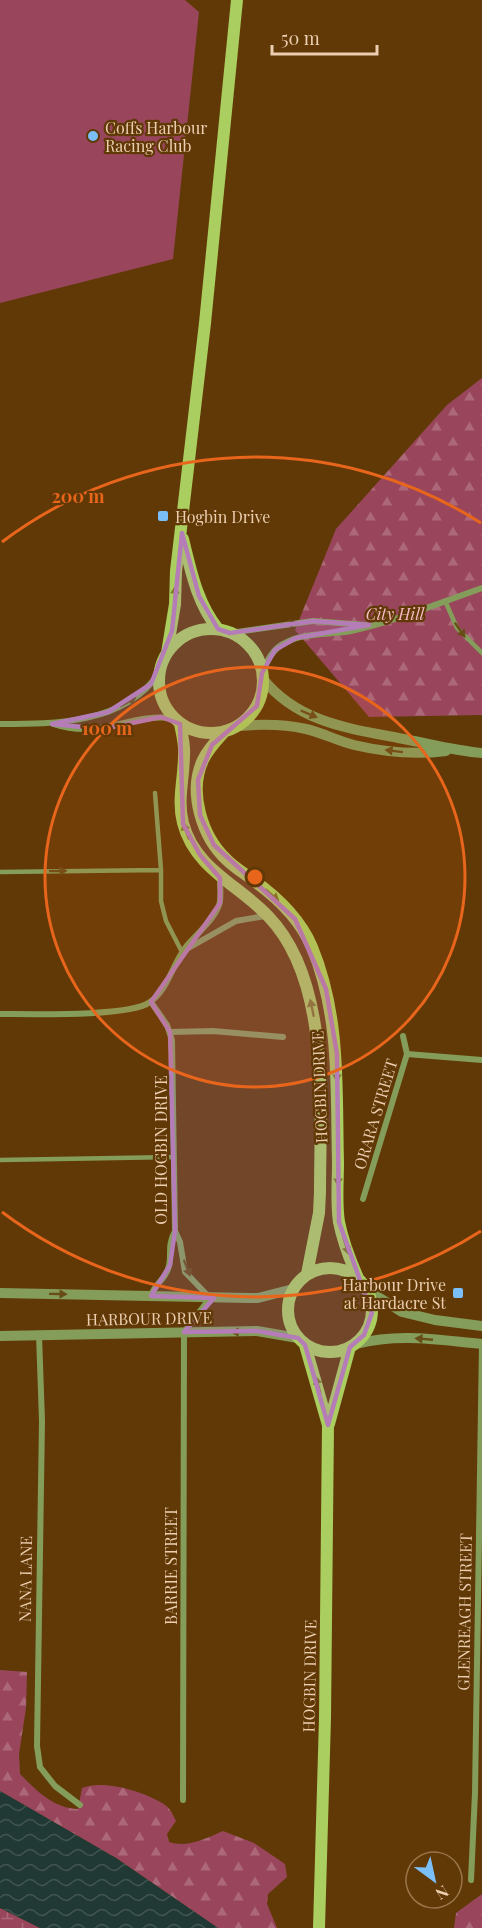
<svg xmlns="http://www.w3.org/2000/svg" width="482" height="1928" font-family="'Playfair Display',serif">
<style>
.forest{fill:url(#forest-firs)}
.wetland{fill:url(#wetland-marsh)}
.pitch{fill:#99465d}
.water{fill:url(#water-waves)}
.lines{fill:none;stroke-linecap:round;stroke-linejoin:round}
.service{stroke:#859d5a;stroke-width:4.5}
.minor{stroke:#859d5a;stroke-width:6}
.tertiary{stroke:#859d5a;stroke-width:10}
.secondary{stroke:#aace5f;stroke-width:12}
.oneway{fill:#7e752a}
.oneway2{fill:#684d17}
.marked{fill:#b47db8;fill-opacity:0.2;stroke:#b47db8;stroke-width:4.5;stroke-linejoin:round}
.ring{fill:none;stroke:#e8651c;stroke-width:3}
.poi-dot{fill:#7abff8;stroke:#613906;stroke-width:2}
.labels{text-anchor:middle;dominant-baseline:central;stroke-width:4.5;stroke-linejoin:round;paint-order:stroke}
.poi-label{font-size:16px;fill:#ecceb1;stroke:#613906;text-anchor:start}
.park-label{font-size:16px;font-style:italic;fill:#f8bac7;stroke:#613906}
.street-label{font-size:16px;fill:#ecceb1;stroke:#613906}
.centre{fill:#e8651c;stroke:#613906;stroke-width:3}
.ring-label{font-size:18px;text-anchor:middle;font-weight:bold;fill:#e8651c;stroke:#613906;stroke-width:4.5;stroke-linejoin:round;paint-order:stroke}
</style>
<defs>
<pattern id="forest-firs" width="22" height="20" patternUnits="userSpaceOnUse" patternTransform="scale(1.5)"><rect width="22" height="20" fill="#99465d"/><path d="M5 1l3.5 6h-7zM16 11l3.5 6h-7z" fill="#ac6879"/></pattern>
<pattern id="wetland-marsh" width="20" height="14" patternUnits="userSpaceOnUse" patternTransform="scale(1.5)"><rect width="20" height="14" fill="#99465d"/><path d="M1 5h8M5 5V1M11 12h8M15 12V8" fill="none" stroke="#ac6879"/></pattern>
<pattern id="water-waves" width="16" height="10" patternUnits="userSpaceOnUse" patternTransform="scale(1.5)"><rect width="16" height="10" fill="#213935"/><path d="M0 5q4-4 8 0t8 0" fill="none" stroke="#415450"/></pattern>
</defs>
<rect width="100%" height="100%" fill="#613906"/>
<path class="forest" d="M482,378V715L369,717L295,630L336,529L447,405Z
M0,1670L27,1672L26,1708L19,1754L20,1774C37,1791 53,1808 78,1809L82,1788C104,1779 146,1792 165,1805C170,1808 173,1815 176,1821L167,1834L169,1842C187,1848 205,1839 223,1831L254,1843L285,1864L287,1877L268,1894L267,1904L277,1928H218L116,1858L0,1791Z
M482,1894V1928H454L456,1913Z"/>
<path class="wetland" d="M0,1908L40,1928H0Z"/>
<path class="pitch" d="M0,0H185L199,12L173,259L0,303Z"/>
<path class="water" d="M0,1791L116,1858L218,1928H40L0,1908Z"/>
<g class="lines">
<path class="service" d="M446,603L457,628L482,653
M155,793L161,870V901L166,921L182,952
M0,872L161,870
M0,1160L174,1157"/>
<path class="minor" d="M230,633L313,621L366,625
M262,673C267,661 272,650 283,644C303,632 329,635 351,631C396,621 439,603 482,588
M0,724C55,724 125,724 159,673
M53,724C102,740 128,713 173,718
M185,950L236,921L265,916
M0,1014C30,1014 130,1017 150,1002C168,990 172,965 185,948C195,935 218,917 220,901C221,894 220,886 220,878
M170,1032L213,1031L283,1037
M407,1054L482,1060
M363,1199L407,1054L403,1036
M175,1231L180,1242L185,1272L210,1298L184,1332L183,1800
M151,1296C155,1283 164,1281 168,1269C173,1256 166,1248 175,1231L172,1040L167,1025L151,1002
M39,1335L42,1421L37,1746L40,1767L55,1786L80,1805
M471,1880L475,1793L482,1344"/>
<path class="tertiary" d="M263,679C300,725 355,729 409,740C434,745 457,751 482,753
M238,726C261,724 284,724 306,729C323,733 338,741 354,745C384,752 416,755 446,751
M367,1290L402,1312L435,1320L482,1326
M0,1293L249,1298H258L293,1289
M0,1336L257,1331L298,1338
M356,1344C400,1333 437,1340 482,1344"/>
<path class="secondary" d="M183,539C191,571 197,603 218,629
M159 681a52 52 0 1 1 104 0a52 52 0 1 1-104 0Z
M167,653L175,604L176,571L205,323L237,0
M180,724C182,734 185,745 184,755C184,779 177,800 183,823C195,869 239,885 268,916C331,981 320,1107 320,1192L319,1213L307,1274
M225,731C217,740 208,749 203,760C188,792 202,837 227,860C235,868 244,873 253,880C277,897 300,919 312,947C341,1018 336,1089 338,1163C338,1182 336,1203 339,1222C343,1242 350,1260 358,1278
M288 1310a42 42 0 1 1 84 0a42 42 0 1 1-84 0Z
M305,1345L328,1425L325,1718L319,1928
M329,1424L350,1347"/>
</g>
<defs><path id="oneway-solid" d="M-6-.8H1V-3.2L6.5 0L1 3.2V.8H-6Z" transform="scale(1.5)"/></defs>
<g class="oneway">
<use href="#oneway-solid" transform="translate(175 595) rotate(-88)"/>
<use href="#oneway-solid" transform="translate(186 831) rotate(-110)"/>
<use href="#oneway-solid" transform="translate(272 895) rotate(40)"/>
<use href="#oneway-solid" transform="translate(312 1008) rotate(-102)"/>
<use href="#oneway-solid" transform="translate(337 1073) rotate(90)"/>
<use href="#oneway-solid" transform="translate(338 1177) rotate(90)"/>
<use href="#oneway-solid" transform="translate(346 1246) rotate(73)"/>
<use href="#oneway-solid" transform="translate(318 1385) rotate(-106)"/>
</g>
<g class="oneway2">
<use href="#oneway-solid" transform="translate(288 624) rotate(-7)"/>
<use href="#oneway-solid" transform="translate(460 630) rotate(55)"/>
<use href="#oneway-solid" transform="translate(128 702) rotate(-29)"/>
<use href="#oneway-solid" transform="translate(309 714) rotate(23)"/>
<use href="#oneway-solid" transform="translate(394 751) rotate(-173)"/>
<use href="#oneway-solid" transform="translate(58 871) rotate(-1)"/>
<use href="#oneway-solid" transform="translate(187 1268) rotate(69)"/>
<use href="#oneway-solid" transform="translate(58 1294) rotate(1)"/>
<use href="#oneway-solid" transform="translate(240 1332) rotate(179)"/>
<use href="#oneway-solid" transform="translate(424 1339) rotate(-175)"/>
</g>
<path class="marked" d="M182,533L199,596L218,629L230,633L313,621L369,625L296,638L275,650L262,673L257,706L212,745L198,780L200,815L214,845L295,919L326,989L337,1054L339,1222L372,1313L364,1335L350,1347L328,1425L305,1345L298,1338L257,1331L184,1332L214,1298L151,1296L170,1265L175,1231L170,1032L151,1002L220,903V878L200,855L183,824L180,724L161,717L103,729L52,724L108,712L151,684L172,631Z"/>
<circle cx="255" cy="877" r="210" fill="#e8651c" fill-opacity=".12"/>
<g class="ring">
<circle cx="255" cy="877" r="210"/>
<path d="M481 1231A420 420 0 0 1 2 1212M2 542A420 420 0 0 1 481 523"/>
</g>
<g class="poi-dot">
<circle cx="93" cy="136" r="6"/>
<rect x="157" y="510" width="12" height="12" rx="3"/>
<rect x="452" y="1287" width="12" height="12" rx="3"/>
</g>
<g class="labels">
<g class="poi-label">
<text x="105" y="127">Coffs Harbour<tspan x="105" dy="18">Racing Club</tspan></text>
<text x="175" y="516">Hogbin Drive</text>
<text x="446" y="1284" text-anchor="end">Harbour Drive<tspan x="446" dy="18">at Hardacre St</tspan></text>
</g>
<g class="park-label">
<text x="395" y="613">City Hill</text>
</g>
<g class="street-label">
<text transform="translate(319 1087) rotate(-92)">HOGBIN DRIVE</text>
<text transform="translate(375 1114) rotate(-73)">ORARA STREET</text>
<text transform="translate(160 1150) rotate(-90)">OLD HOGBIN DRIVE</text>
<text transform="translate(149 1318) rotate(-1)">HARBOUR DRIVE</text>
<text transform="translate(170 1566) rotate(-90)">BARRIE STREET</text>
<text transform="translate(25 1579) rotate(-89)">NANA LANE</text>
<text transform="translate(464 1612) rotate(-89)">GLENREAGH STREET</text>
<text transform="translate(309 1676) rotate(-89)">HOGBIN DRIVE</text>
</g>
</g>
<circle cx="255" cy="877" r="9" class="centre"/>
<g class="ring-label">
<text x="78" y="503">200 m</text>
<text x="107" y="735">100 m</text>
</g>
<g transform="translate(434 1880) rotate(147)"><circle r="28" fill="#613906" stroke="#99754a" stroke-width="1.5"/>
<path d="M0-4.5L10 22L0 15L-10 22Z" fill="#7abff8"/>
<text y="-9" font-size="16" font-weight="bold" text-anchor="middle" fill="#ecceb1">N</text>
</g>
<path d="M272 45v9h105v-9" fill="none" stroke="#ecceb1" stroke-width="3"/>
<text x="281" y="45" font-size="18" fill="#ecceb1" stroke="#613906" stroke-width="4.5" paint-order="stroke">50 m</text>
</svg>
